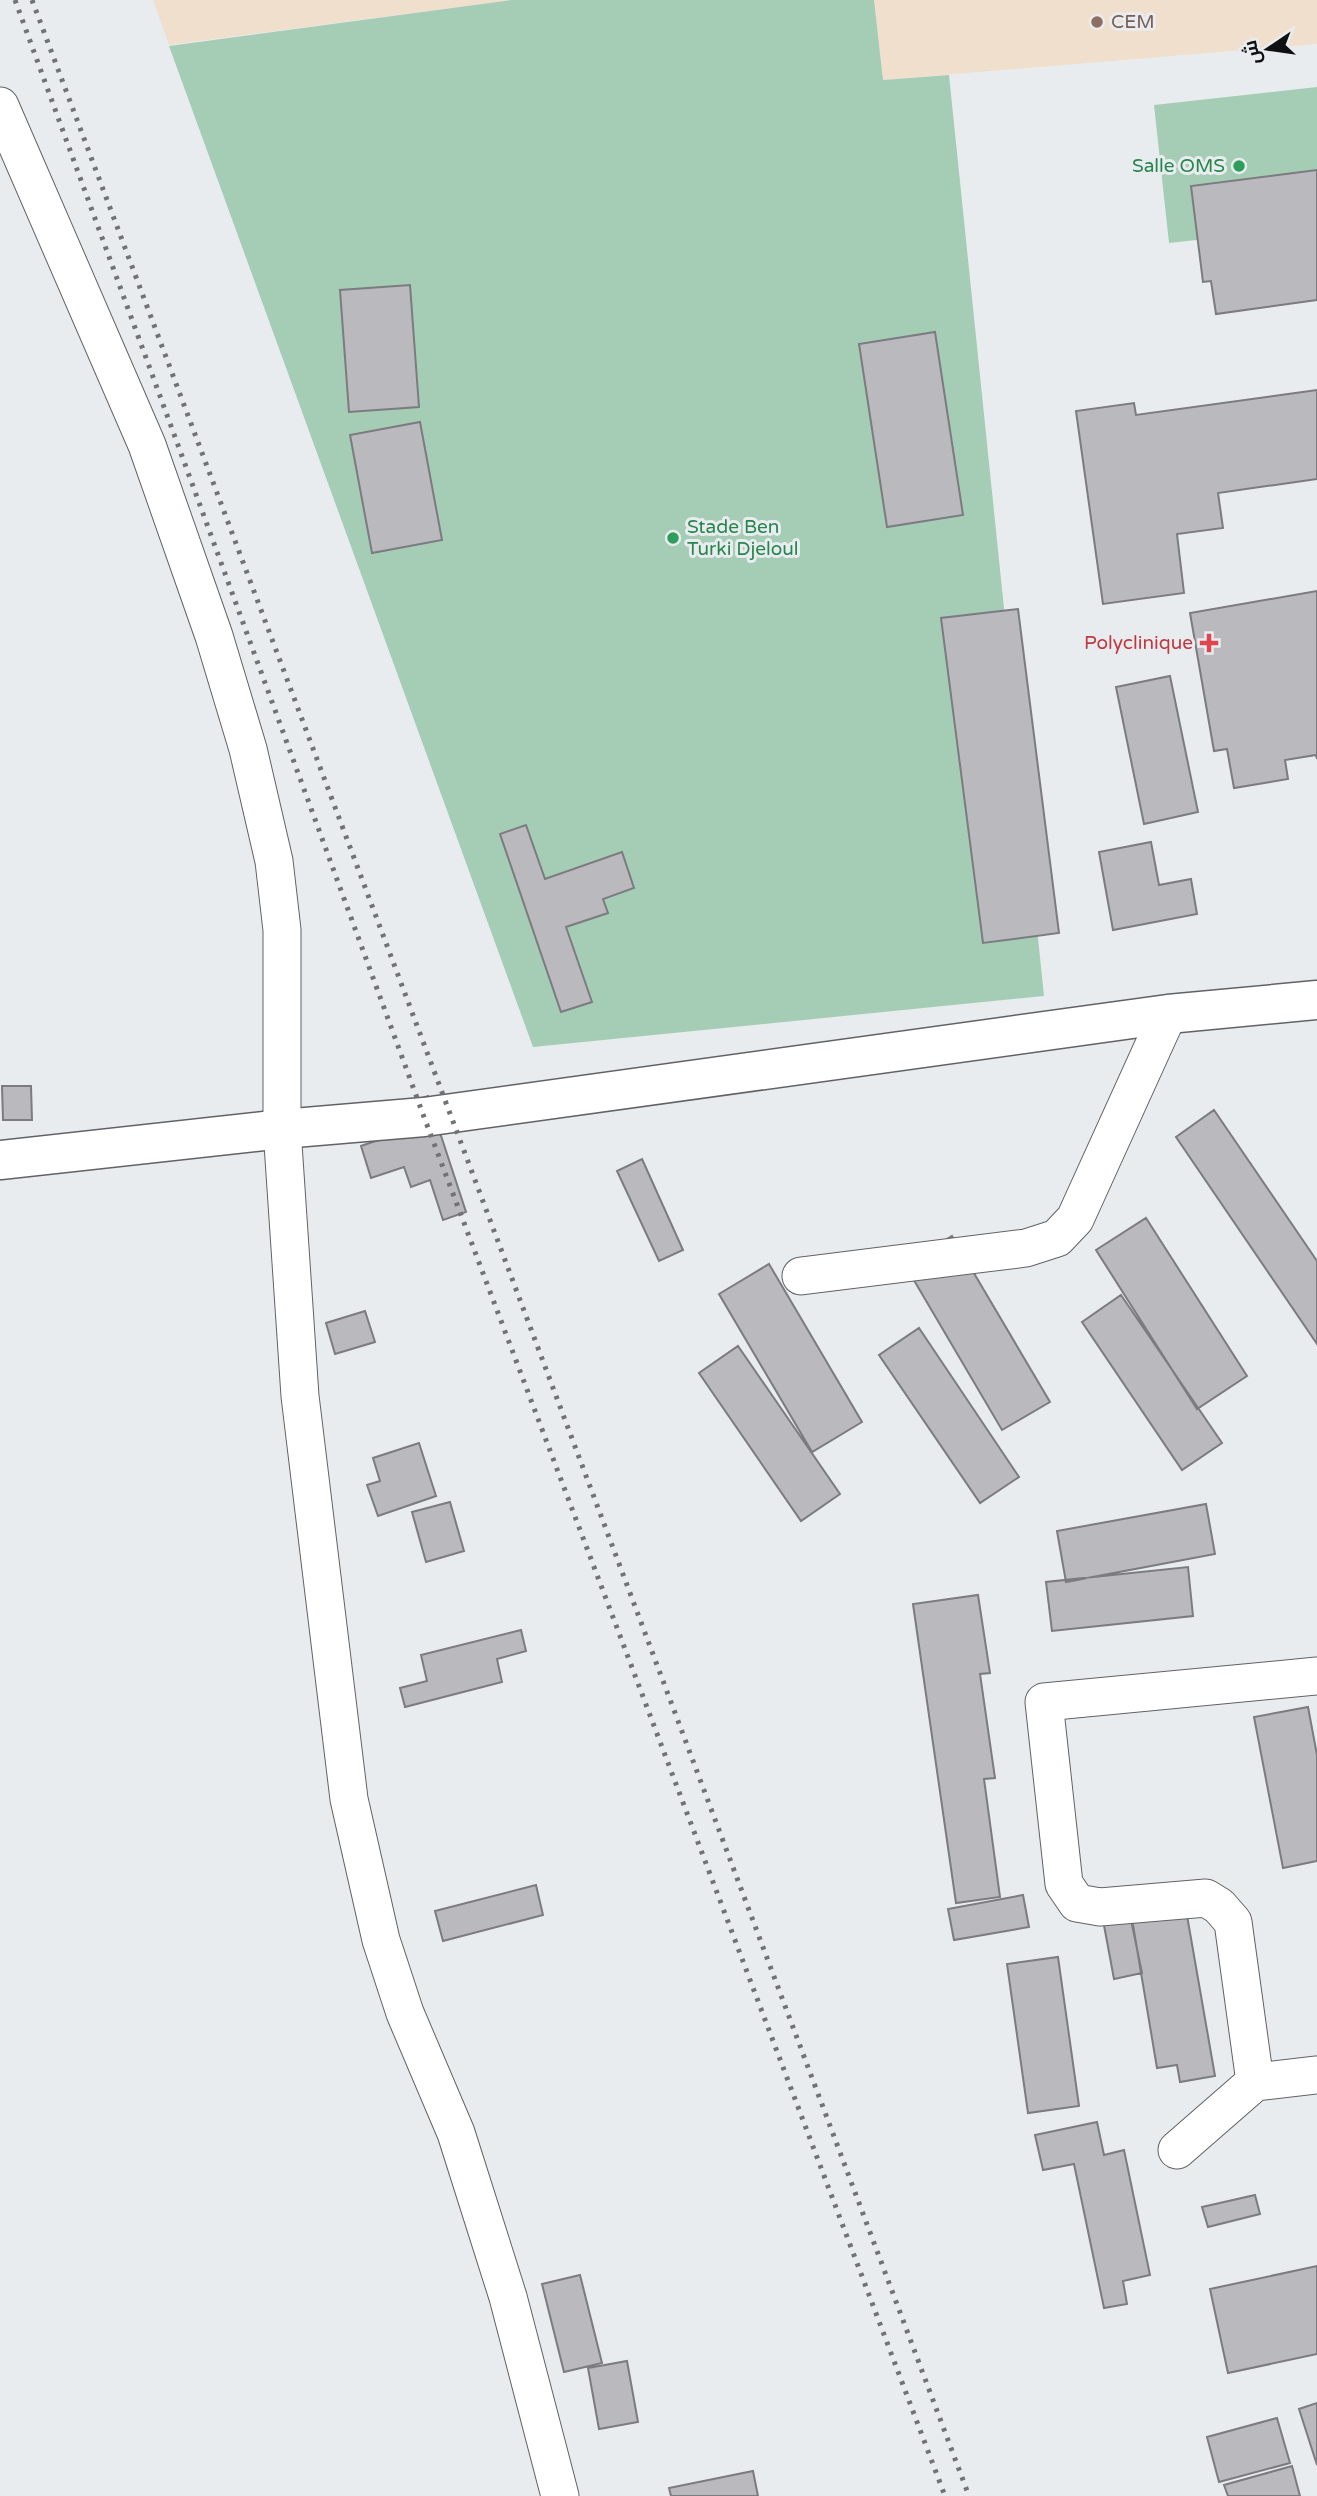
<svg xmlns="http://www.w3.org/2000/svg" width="1317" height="2496" font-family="'Varela Round',Cairo,sans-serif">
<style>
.education{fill:#f0dfcd}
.green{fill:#a5cdb5}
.building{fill:#bab9bd;stroke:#7c7b7f;stroke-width:2}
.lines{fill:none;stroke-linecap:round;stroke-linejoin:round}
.minor-casing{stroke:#606265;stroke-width:39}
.secondary-casing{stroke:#606265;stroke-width:41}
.minor{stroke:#fff;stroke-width:37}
.secondary{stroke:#fff;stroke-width:38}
.rail{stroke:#717274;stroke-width:5;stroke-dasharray:3.5 7;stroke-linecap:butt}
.education-dot{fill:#8d6e63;stroke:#e9ecef;stroke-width:2.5}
.leisure-dot{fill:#2e9e5b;stroke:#e9ecef;stroke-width:2.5}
.health-dot{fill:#e0444e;stroke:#e9ecef;stroke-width:2.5}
.labels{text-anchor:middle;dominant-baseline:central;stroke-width:6;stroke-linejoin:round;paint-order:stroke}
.education-label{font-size:19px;fill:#785e54;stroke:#e9ecef;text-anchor:start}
.leisure-label{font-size:19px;fill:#27864d;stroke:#e9ecef;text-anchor:end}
.health-label{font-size:19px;fill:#be3a42;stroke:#e9ecef;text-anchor:end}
</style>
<rect width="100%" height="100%" fill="#e9ecef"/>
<path class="education" d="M153,0H511L169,45Z
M874,0H1317V44L883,80Z"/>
<path class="green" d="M511,0H874L883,80L949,75L1044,996L533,1047L169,46Z
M1317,87V227L1169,243L1154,105Z"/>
<path class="building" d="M1317,170V300L1216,314L1211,281L1203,282L1191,186Z
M410,285L419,407L349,412L340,290Z
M935,332L963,515L887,527L859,344Z
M1317,390V479L1218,493L1223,528L1177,534L1184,593L1103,604L1076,411L1134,403L1136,415Z
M420,422L442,540L372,553L350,435Z
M1317,591V759L1316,755L1285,760L1288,779L1234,788L1227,749L1214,751L1190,613Z
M1018,609L1059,933L983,943L941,618Z
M1170,676L1198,812L1144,824L1116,687Z
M526,825L545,879L622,852L634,888L603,899L608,913L566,927L592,1002L561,1012L500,834Z
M1151,842L1159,885L1191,879L1197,914L1113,930L1099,852Z
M2,1086H31L32,1120H3Z
M428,1096L466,1212L443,1220L430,1180L411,1187L404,1167L371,1178L361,1146L393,1135L385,1110Z
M1214,1110L1317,1261V1344L1176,1137Z
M642,1159L683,1250L659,1261L617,1171Z
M1146,1218L1247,1376L1197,1409L1096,1250Z
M952,1236L1050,1402L1002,1430L905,1265Z
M769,1264L862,1422L812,1452L719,1294Z
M1121,1295L1222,1443L1182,1470L1082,1322Z
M365,1311L375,1342L335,1354L326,1323Z
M919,1328L1019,1477L980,1503L879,1355Z
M738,1346L840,1494L801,1521L699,1373Z
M419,1443L436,1496L378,1516L367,1485L380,1481L373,1458Z
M450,1502L464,1551L426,1562L412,1512Z
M1206,1504L1215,1554L1066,1582L1057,1531Z
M1188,1567L1193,1616L1052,1631L1046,1582Z
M978,1595L990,1673L980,1674L995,1778L984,1779L1000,1897L956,1903L913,1604Z
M521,1630L526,1651L497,1659L502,1682L405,1707L400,1688L427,1681L421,1655Z
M1308,1707L1317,1755V1861L1283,1868L1254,1717Z
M536,1885L543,1915L443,1941L435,1911Z
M1023,1895L1029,1927L954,1940L948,1909Z
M1185,1904L1215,2076L1180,2082L1177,2065L1157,2068L1131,1913Z
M1130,1915L1142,1973L1114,1979L1103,1920Z
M1058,1957L1079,2106L1028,2113L1007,1964Z
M1097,2122L1104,2155L1124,2150L1150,2275L1123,2281L1127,2304L1104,2308L1074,2164L1043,2170L1035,2135Z
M1255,2195L1260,2214L1208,2227L1202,2207Z
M1317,2266V2354L1228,2373L1210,2289Z
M580,2275L602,2363L564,2372L542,2284Z
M627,2361L638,2422L599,2429L588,2368Z
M1317,2403V2465L1299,2409Z
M1277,2418L1290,2463L1219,2482L1207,2437Z
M1292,2466L1300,2496H1228L1224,2485Z
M753,2471L758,2496H671L669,2488Z"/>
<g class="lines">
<defs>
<path id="minor" d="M0,106L147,445L214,636L248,749L274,861L282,930V1129L300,1396L349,1799L381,1940L405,2013L456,2133L508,2297L560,2496
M801,1276L1026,1248L1057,1238L1075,1219L1168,1014
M1255,2082L1317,2075
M1177,2150L1255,2082L1233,1922L1219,1906L1206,1898L1100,1907L1077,1903L1064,1884L1044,1702L1317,1676"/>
<path id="secondary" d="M0,1160L282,1129L424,1117L1168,1014L1317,1000"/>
</defs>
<use href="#minor" class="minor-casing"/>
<use href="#secondary" class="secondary-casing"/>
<use href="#minor" class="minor"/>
<use href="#secondary" class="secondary"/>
<path class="rail" d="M15,0L424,1117L945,2496
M32,0L969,2496"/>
</g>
<circle class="education-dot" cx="1097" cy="22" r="7"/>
<g class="leisure-dot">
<circle cx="1239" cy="166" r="7"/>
<circle cx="673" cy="538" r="7"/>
</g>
<path class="health-dot" d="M1205.5 632.5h7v7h7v7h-7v7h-7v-7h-7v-7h7z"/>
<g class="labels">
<g class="education-label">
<text x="1111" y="22">CEM</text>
</g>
<g class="leisure-label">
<text x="1225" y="166">Salle OMS</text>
<text x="687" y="527" text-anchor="start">Stade Ben<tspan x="687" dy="22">Turki Djeloul</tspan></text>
</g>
<g class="health-label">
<text x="1193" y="643">Polyclinique</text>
</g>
</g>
<g transform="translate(1268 49) rotate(257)" stroke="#e9ecef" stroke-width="5" paint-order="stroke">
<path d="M0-5L12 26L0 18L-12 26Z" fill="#0f1011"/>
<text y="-10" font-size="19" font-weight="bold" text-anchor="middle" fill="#0f1011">ش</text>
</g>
</svg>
